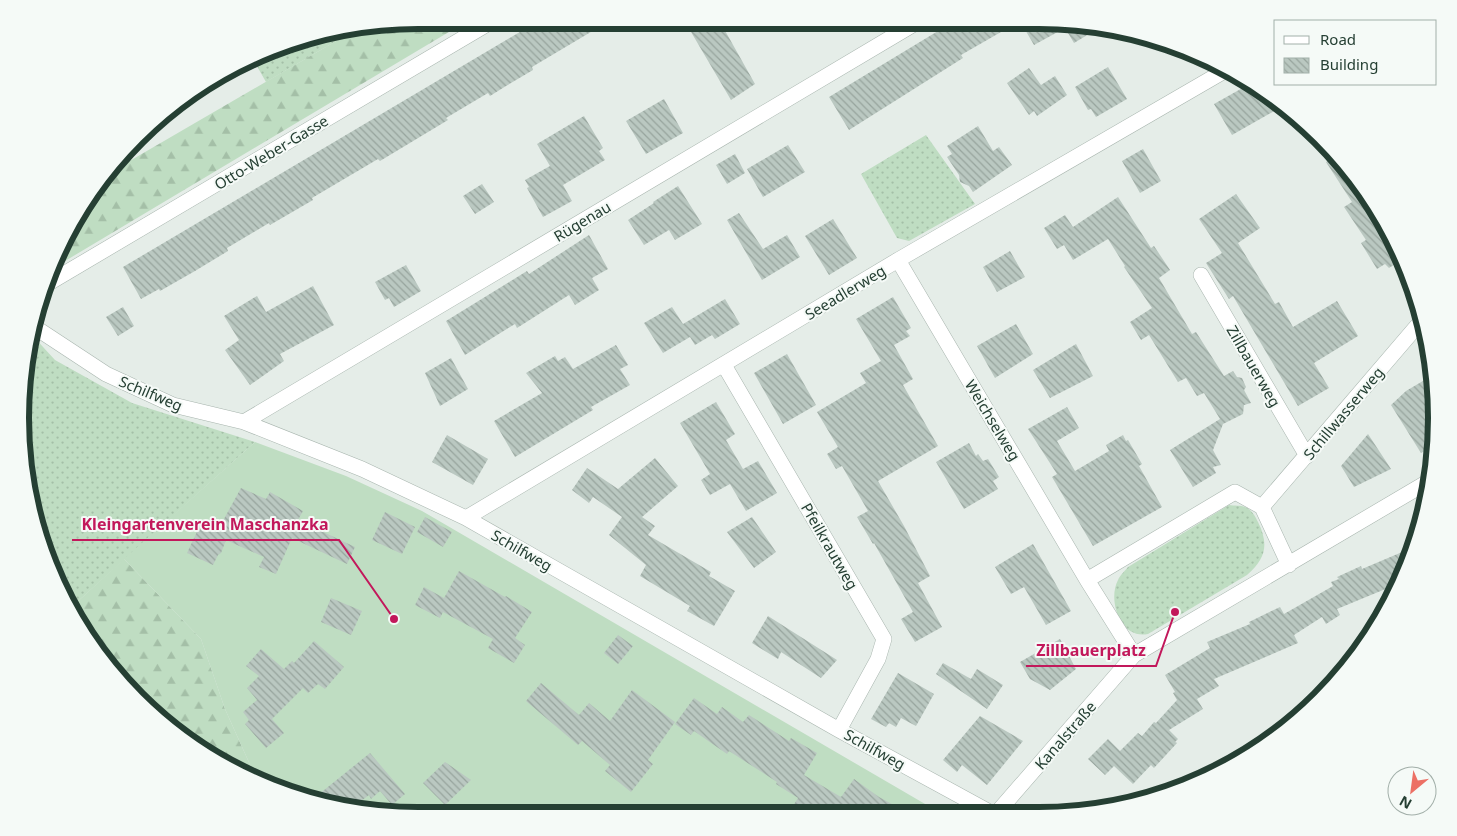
<svg xmlns="http://www.w3.org/2000/svg" width="1457" height="836" font-family="'Noto Sans',sans-serif">
<style>
.grass{fill:url(#grass-dots)}
.forest{fill:url(#forest-firs)}
.garden{fill:#bfddc2}
.building{fill:url(#building-back-hatch)}
.lines{fill:none;stroke-linecap:round;stroke-linejoin:round}
.minor-casing{stroke:#a8b5ae;stroke-width:16}
.minor{stroke:#fff;stroke-width:15}
.labels{text-anchor:middle;dominant-baseline:central;stroke-width:4;stroke-linejoin:round;paint-order:stroke}
.street-label{font-size:15px;fill:#253f33;stroke:#f5faf7}
.rim{fill:none;stroke:#253f33;stroke-width:6}
.leader{fill:none;stroke:#c2185b;stroke-width:2}
.callout-dot{fill:#c2185b;stroke:#f5faf7;stroke-width:2}
.callout-label{font-size:16px;text-anchor:middle;font-weight:bold;fill:#c2185b;stroke:#f5faf7;stroke-width:4;stroke-linejoin:round;paint-order:stroke}
</style>
<defs>
<pattern id="grass-dots" width="8" height="8" patternUnits="userSpaceOnUse" patternTransform="scale(1.25)"><rect width="8" height="8" fill="#bfddc2"/><path d="M2 2h.1M6 6h.1" fill="none" stroke="#a4bfa7" stroke-width="1.8" stroke-linecap="round"/></pattern>
<pattern id="forest-firs" width="22" height="20" patternUnits="userSpaceOnUse" patternTransform="scale(1.25)"><rect width="22" height="20" fill="#bfddc2"/><path d="M5 1l3.5 6h-7zM16 11l3.5 6h-7z" fill="#a4bfa7"/></pattern>
<pattern id="building-back-hatch" width="6" height="6" patternUnits="userSpaceOnUse" patternTransform="scale(1.25)"><rect width="6" height="6" fill="#bac8c1"/><path d="M-1 5l2 2M0 0l6 6M5-1l2 2" fill="none" stroke="#97a49d"/></pattern>
</defs>
<rect width="100%" height="100%" fill="#e5ede8"/>
<path class="grass" d="M355,30L266,82L254,61L290,41Z
M926,135L975,204L909,241L897,238L861,174Z
M32,335L55,360L132,403L255,442L76,603H72L41,546L21,444Z
M1229,505C1234,506 1241,505 1245,507C1252,510 1255,516 1258,522C1269,544 1266,559 1247,575L1148,634C1121,640 1107,601 1118,580C1120,575 1125,571 1128,567Z"/>
<path class="forest" d="M418,20H469L55,267L87,197L109,173L355,30Z
M124,559L201,639L225,709L256,778L197,749L102,661L72,603H76Z"/>
<path class="garden" d="M255,442L346,476L422,511L944,815H392L290,795L256,778L225,709L201,639L124,559Z"/>
<path class="building" d="M540,20H611L532,67L533,70L506,86L490,96L488,93L446,118L448,120L380,161L378,159L312,198L313,200L270,225L269,223L227,248L228,251L195,271L160,291L159,289L141,299L123,267Z
M684,20H719L755,84L731,100Z
M959,21H1065L1099,28L1074,43L1065,28L1034,45L1020,21L961,55L963,58L849,130L829,97L938,31Z
M1108,67L1127,99L1096,117L1091,109L1088,110L1075,87Z
M1029,68L1041,85L1055,76L1067,95L1037,116L1034,111L1029,115L1007,83Z
M1246,86L1252,95L1263,89L1283,106L1232,135L1214,104Z
M664,99L683,133L646,154L626,121Z
M584,116L603,148L599,151L605,160L563,185L572,201L543,217L527,188L529,187L525,180L550,166L537,144Z
M978,126L993,151L999,147L1012,165L973,192L969,186L960,182L959,175L947,157L952,154L947,146Z
M788,145L805,172L763,197L747,169Z
M1143,149L1161,181L1140,193L1122,161Z
M735,154L745,173L727,184L716,165Z
M1336,155L1370,197L1403,259L1389,268L1385,264L1377,269L1361,243L1366,240L1344,207L1352,202L1326,162Z
M482,184L494,202L475,214L463,196Z
M678,186L702,224L675,240L669,230L644,245L628,220L654,203L653,202Z
M1236,194L1260,228L1238,243L1275,304L1279,302L1293,327L1337,301L1358,336L1314,363L1329,388L1298,406L1233,296L1229,299L1206,263L1222,253L1199,219Z
M1118,197L1151,248L1154,246L1170,270L1159,278L1192,334L1196,332L1224,376L1233,371L1237,377L1242,378L1246,387L1244,390L1251,403L1244,405L1243,414L1223,424L1213,450L1221,465L1213,467L1216,473L1193,487L1170,450L1220,419L1204,393L1197,396L1186,378L1178,382L1149,335L1141,340L1130,322L1152,308L1124,267L1125,266L1108,239L1073,260L1064,245L1057,249L1044,228L1065,215L1073,227Z
M739,213L763,249L787,235L800,257L762,280L727,220Z
M833,219L857,258L829,275L805,236Z
M589,235L608,269L592,278L599,290L575,305L569,295L517,328L515,324L465,355L446,321L527,271L529,274Z
M1010,251L1025,277L997,292L983,267Z
M406,265L421,291L394,307L389,298L385,300L375,282Z
M313,286L334,325L280,354L284,361L250,385L225,350L239,340L224,316L257,296L266,312Z
M893,297L911,328L906,331L910,336L894,345L913,379L903,385L938,446L878,481L904,526L930,576L918,583L942,627L915,642L901,619L913,612L874,543L873,544L857,517L868,511L842,466L836,469L827,454L838,447L817,412L866,383L860,373L881,361L856,319Z
M725,299L740,324L715,339L712,335L695,345L690,337L663,353L644,323L672,307L683,324Z
M123,307L134,326L118,336L106,317Z
M1016,324L1033,354L995,378L977,346Z
M1076,344L1093,376L1050,398L1033,370Z
M616,345L628,365L620,369L630,385L591,407L593,410L515,457L494,421L542,393L526,373L555,356L558,361L565,357L573,369Z
M787,354L816,405L783,424L754,373Z
M451,358L468,389L440,406L425,373Z
M1433,375L1437,418L1434,446L1421,453L1391,405L1406,391Z
M716,402L735,434L726,440L743,469L758,461L777,493L746,511L730,484L710,495L701,480L710,474L680,423Z
M1067,407L1079,428L1057,441L1075,471L1109,451L1106,445L1123,435L1126,441L1128,440L1142,464L1139,466L1162,507L1093,546L1052,477L1057,474L1028,429Z
M1368,434L1391,469L1354,487L1341,466Z
M447,435L488,459L473,485L432,462Z
M969,443L976,456L978,454L983,461L988,459L999,477L993,481L998,489L964,509L936,462Z
M655,458L678,486L642,517L655,526L648,535L711,572L709,576L735,591L714,626L687,611L690,606L640,576L646,565L609,535L622,517L593,497L589,503L572,490L587,468L618,489Z
M241,488L266,499L270,492L303,511L298,520L355,547L347,564L292,538L276,574L259,567L264,557L226,540L221,553L218,555L213,565L187,553L202,521L219,528Z
M385,512L415,527L402,554L372,540Z
M425,517L452,532L443,547L417,532Z
M752,517L776,552L754,568L727,532Z
M1033,544L1071,611L1046,625L1024,587L1011,594L995,567Z
M1414,547L1407,570L1400,583L1337,609L1340,615L1326,624L1322,617L1294,635L1298,643L1214,679L1219,686L1197,699L1203,709L1169,730L1178,739L1175,742L1177,743L1154,768L1151,765L1133,784L1114,766L1105,775L1088,759L1108,739L1120,751L1138,733L1142,736L1154,722L1156,723L1177,700L1173,693L1175,692L1165,675L1210,648L1207,642L1250,624L1249,622L1280,607L1284,614L1333,586L1331,582L1339,579L1337,577L1361,566L1362,569Z
M459,571L505,597L506,596L532,612L515,638L525,645L514,663L488,648L493,639L443,612L440,618L415,605L424,587L444,598Z
M331,598L362,611L351,635L321,622Z
M768,616L837,660L821,678L781,652L778,659L752,643Z
M618,635L633,646L618,664L604,653Z
M1060,639L1076,669L1050,690L1030,679L1020,662Z
M314,641L344,667L325,689L318,684L308,693L303,688L272,719L284,733L266,748L245,724L249,720L243,712L257,700L247,688L259,676L246,666L261,649L284,669L292,661L294,663Z
M943,663L971,679L977,669L1003,685L987,709L936,674Z
M898,673L934,694L916,726L901,718L896,727L889,723L886,727L871,719Z
M541,683L579,715L589,703L610,721L632,690L675,722L648,760L653,764L631,792L605,771L610,765L582,741L578,745L526,701Z
M694,698L717,714L722,707L743,722L749,715L789,741L791,738L817,753L804,775L841,797L854,779L879,797L912,815H808L793,806L798,798L776,784L777,782L729,751L727,754L694,731L691,735L675,724Z
M980,716L1023,741L987,785L962,765L957,772L943,760Z
M370,753L405,794L392,805L380,791L371,799L369,795L353,807L313,799Z
M445,762L471,780L445,805L423,783Z"/>
<g class="lines">
<defs>
<path id="minor" d="M898,260L1087,580L1134,655
M1201,275L1307,456
M47,284L494,20
M33,326L106,374L173,405L244,422L362,469L466,518L839,730L995,815
M724,365L884,639L878,659L839,730
M244,422L919,21
M1262,507L1423,319
M466,518L898,260L1226,70
M1087,580L1235,492L1262,507L1289,565
M995,815L1134,655L1431,480"/>
</defs>
<use href="#minor" class="minor-casing"/>
<use href="#minor" class="minor"/>
</g>
<g class="labels">
<g class="street-label">
<text transform="translate(271 152) rotate(-31)">Otto-Weber-Gasse</text>
<text transform="translate(582 221) rotate(-31)">Rügenau</text>
<text transform="translate(845 292) rotate(-31)">Seeadlerweg</text>
<text transform="translate(1254 366) rotate(60)">Zillbauerweg</text>
<text transform="translate(151 393) rotate(23)">Schilfweg</text>
<text transform="translate(1343 413) rotate(-50)">Schillwasserweg</text>
<text transform="translate(993 420) rotate(59)">Weichselweg</text>
<text transform="translate(830 546) rotate(60)">Pfeilkrautweg</text>
<text transform="translate(522 550) rotate(30)">Schilfweg</text>
<text transform="translate(1065 735) rotate(-49)">Kanalstraße</text>
<text transform="translate(875 749) rotate(29)">Schilfweg</text>
</g>
</g>
<path d="M0 0H1457V836H0ZM418 29H1039A389 389 0 0 1 1428 418V418A389 389 0 0 1 1039 807H418A389 389 0 0 1 29 418V418A389 389 0 0 1 418 29Z" fill="#f5faf7" fill-rule="evenodd"/>
<path class="rim" d="M418 29H1039A389 389 0 0 1 1428 418V418A389 389 0 0 1 1039 807H418A389 389 0 0 1 29 418V418A389 389 0 0 1 418 29Z"/>
<path class="leader" d="M394 619L339 540H72M1175 612L1156 666H1026"/>
<g class="callout-dot">
<circle cx="394" cy="619" r="5"/>
<circle cx="1175" cy="612" r="5"/>
</g>
<g class="callout-label">
<text x="205" y="530">Kleingartenverein Maschanzka</text>
<text x="1091" y="656">Zillbauerplatz</text>
</g>
<rect x="1274" y="20" width="162" height="65" fill="#f5faf7" stroke="#a2afa9"/>
<rect x="1284" y="36" width="25" height="8" fill="#ffffff" stroke="#a2afa9"/>
<text x="1320" y="45" font-size="15" fill="#253f33">Road</text>
<rect x="1284" y="58" width="25" height="15" fill="url(#building-back-hatch)" stroke="#a2afa9"/>
<text x="1320" y="70" font-size="15" fill="#253f33">Building</text>
<g transform="translate(1412 791) rotate(209)"><circle r="24" fill="#f5faf7" stroke="#a2afa9"/>
<path d="M0-4L9 19L0 12L-9 19Z" fill="#ec7065"/>
<text y="-8" font-size="14" font-weight="bold" text-anchor="middle" fill="#253f33">N</text>
</g>
</svg>
